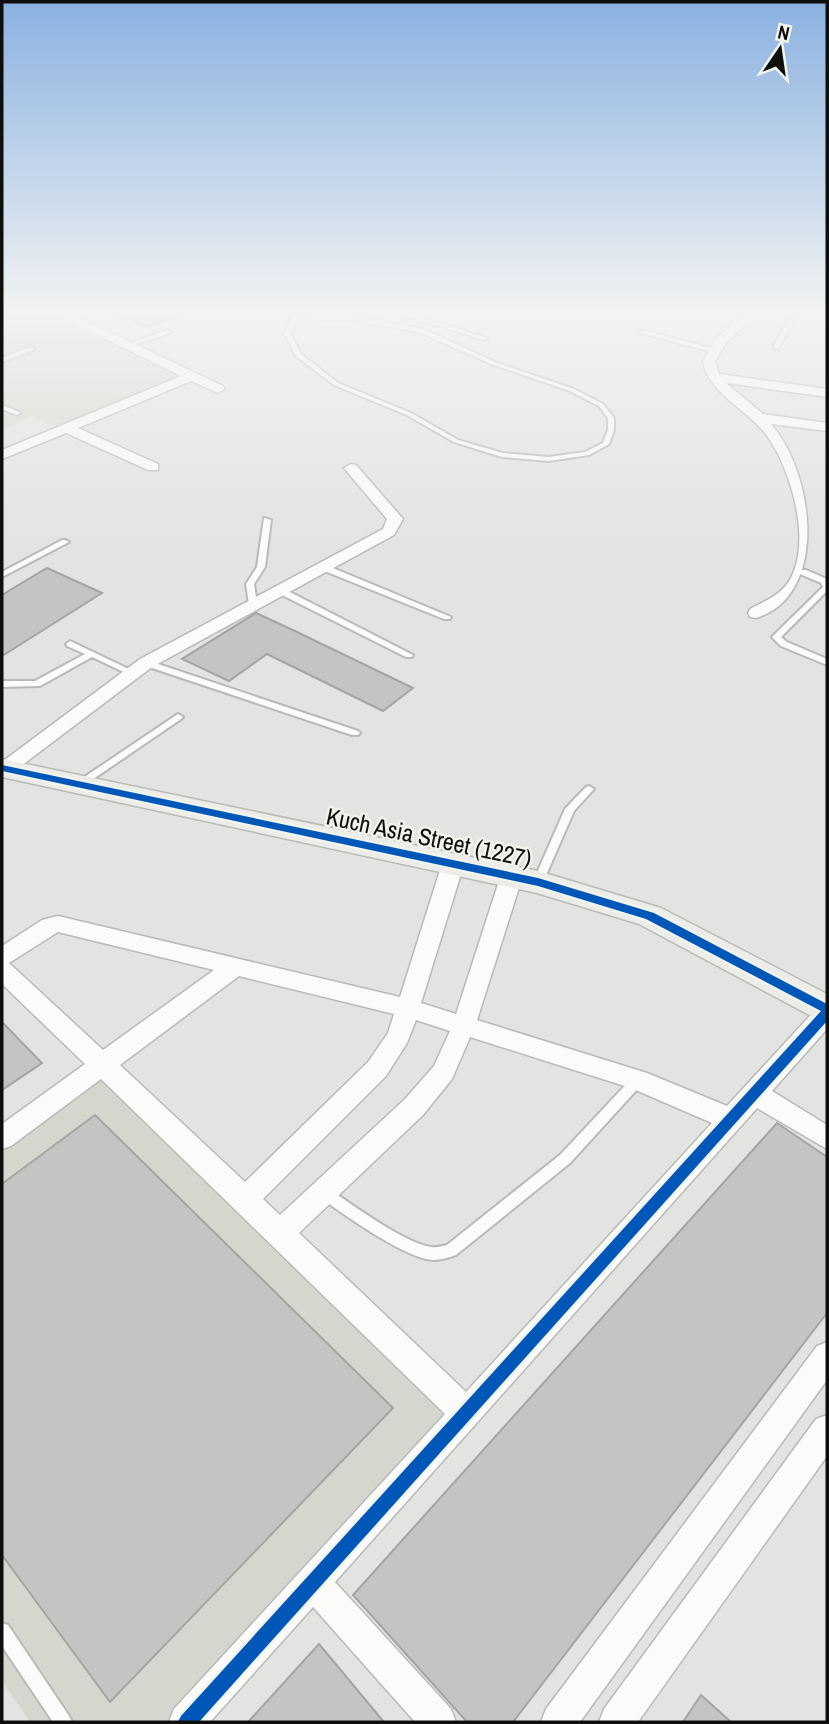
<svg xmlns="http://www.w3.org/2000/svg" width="829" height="1724" font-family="'Archivo Narrow',sans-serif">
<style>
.built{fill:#d5d7cf}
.building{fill:#c4c5c3;stroke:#a4a5a3;stroke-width:2}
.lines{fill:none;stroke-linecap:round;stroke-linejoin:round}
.lane-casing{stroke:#b9b9b7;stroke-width:4}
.street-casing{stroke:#b9b9b7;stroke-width:3}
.secondary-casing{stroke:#b9b9b7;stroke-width:3}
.lane{fill:#fbfbfa;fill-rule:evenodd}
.street{fill:#fbfbfa;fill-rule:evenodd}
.secondary{fill:#ecede9;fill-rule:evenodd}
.cycleway-casing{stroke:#f1f3ed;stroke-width:5}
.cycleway{fill:#0057b8;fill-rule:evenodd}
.labels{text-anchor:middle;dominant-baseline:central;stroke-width:5;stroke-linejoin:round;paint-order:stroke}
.street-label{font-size:24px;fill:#0e0f0d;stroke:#f1f3ed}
</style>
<rect width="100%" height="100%" fill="#e3e4e1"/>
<path class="built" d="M2,310H45L181,375L58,427L31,417L2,430Z
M106,1062L471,1407L181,1722H30L2,1681V1136Z"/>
<path class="building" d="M106,310H186L187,312L146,327Z
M47,568L102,593L2,656V595Z
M256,613L297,632L413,688L383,711L267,654L229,681L182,659Z
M2,1022L42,1063L2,1090Z
M95,1115L393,1408L110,1702L2,1555V1184Z
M777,1123L827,1157V1313L513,1722H467L353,1595Z
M319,1644L384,1722H248Z
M701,1695L731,1722H683Z"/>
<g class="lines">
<defs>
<path id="lane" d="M278,310H286L297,315L353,316L423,329L495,362L574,389L603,404L614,418V430L609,444L589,455L549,461L502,457L454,442L407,415L334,385L296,356L284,333L293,318ZM298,319L353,320L419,332L491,364L570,391L599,406L608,418V430L603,443L585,452L549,457L503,453L458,440L411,413L338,383L301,354L290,333Z
M388,310H398L489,339L484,340Z
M772,310H782L797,316L779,347L776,349L773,347L791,317Z
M168,330L171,332L170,333L130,346L125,345Z
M643,330L714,349L715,350L712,352L641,333L640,332Z
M31,347L34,349L33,350L2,362V358Z
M2,405L19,412L20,413L17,415L2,409Z
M264,518L271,520L265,567L254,584L257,604L253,606L249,604L246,584L257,567Z
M62,540H65L69,542L2,577V572Z
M322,566H328L451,617L450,619H444L322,570Z
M800,570H806L827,579V591L781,637L787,642L827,659V665L781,646L772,637L823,587L821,583L800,574Z
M276,588H282L413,655L412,657H406L276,592Z
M70,641L137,673L136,675H130L92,657L40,686L2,687V681H35L85,654L67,646L66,644Z
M146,660L358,731L360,733L358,735H352L143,665L142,663Z
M178,714L183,717L181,719L83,786H77L75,784L77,782Z
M589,786L594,789L574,811L543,882L542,885H534L533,882L565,809L586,787Z
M638,1075L642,1076L644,1080L642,1084L570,1163L456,1255C450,1257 441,1260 434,1260C407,1260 342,1213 318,1196L316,1192L318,1188L323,1186L328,1188C351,1204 404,1243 431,1247C437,1248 441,1246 447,1245L560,1155L634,1076Z
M2,1623L8,1625L69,1716L72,1722H53L2,1646Z"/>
<path id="street" d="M47,310H63L223,386L225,389L218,393L191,381L78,428L158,464V470H148L66,433L2,459V450L181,376Z
M747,310H760L725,344L715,362L719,374L827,389V397L726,383L763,414L827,423V431L771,424C815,474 829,596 756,618L750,617L748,613L750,609C763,602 781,595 789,581C813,543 791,467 765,433C746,409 709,393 703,362L716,339Z
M351,464L356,465L403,519L394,535L152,667L13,772L2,773V762L140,659L383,529L387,519L344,468Z
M453,857L460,859L464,864L421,1003L456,1014L501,875L504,870L512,867L520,870L523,875L477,1020L647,1073L727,1106L819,1006L827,1004V1029L772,1091L827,1125V1149L757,1108L335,1582L451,1709L456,1722H415L313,1607L210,1722H169L174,1709L445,1414L101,1079L11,1146L2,1149V1124L85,1064L2,984V946L42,920L58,916L400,997L442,864L446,859ZM58,932L214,970L103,1050L9,963ZM239,976L394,1014L388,1033L368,1062L245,1182L120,1065ZM416,1020L450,1031L434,1066L405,1099L280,1215L263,1199L386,1076L407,1043ZM470,1037L631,1088L712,1123L466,1392L299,1233L423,1115L452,1079Z
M827,1342V1380L580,1722H541L546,1709L817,1346Z
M827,1415V1456L638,1722H599L604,1709L816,1419Z"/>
<path id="secondary" d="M2,759L538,871L661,908L827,994V1022L815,1018L639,924L537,893L2,777Z"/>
</defs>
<use href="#lane" class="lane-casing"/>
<use href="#street" class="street-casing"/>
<use href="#secondary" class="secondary-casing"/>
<use href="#lane" class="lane"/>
<use href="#street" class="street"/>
<use href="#secondary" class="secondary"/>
<defs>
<path id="cycleway" d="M2,765L538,878L654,913L827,1004V1021L199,1722H178L181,1716L821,1011L646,919L538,886L2,771Z"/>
</defs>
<use href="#cycleway" class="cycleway-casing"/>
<use href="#cycleway" class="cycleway"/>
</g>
<linearGradient id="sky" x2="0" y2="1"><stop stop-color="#8ab1e1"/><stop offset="0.56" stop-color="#f2f3f2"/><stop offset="1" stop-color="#f2f3f2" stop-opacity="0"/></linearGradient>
<rect width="829" height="552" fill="url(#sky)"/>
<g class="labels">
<g class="street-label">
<text transform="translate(429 837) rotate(12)">Kuch Asia Street (1227)</text>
</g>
</g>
<rect width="829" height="1724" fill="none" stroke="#0e0f0d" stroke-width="7"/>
<g transform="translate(780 49) rotate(13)" stroke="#f1f3ed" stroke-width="5" paint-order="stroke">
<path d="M0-5L12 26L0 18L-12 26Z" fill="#0e0f0d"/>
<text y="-10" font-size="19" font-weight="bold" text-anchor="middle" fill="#0e0f0d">N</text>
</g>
</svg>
